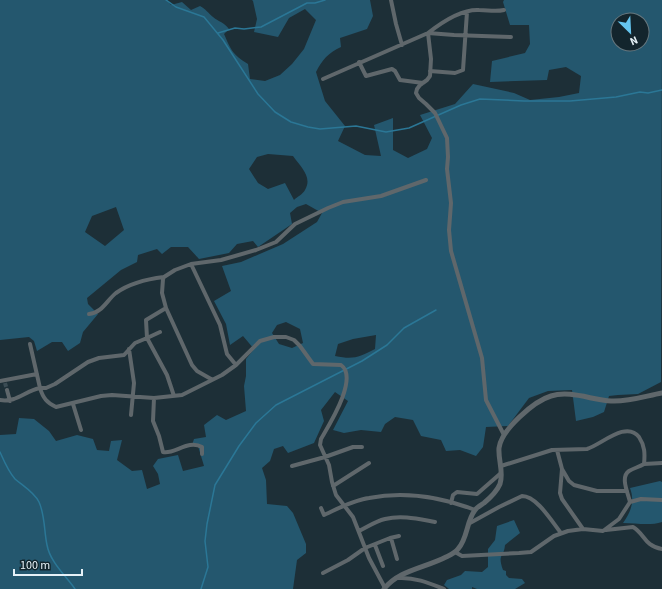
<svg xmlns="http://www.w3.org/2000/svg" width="662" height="589" font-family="'Source Sans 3',sans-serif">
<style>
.forest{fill:#24576e;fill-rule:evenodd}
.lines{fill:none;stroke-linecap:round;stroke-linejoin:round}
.stream{stroke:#2b7796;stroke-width:1.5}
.minor-tunnel{stroke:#3b4c54;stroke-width:4;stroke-dasharray:4 2;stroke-linecap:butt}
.minor{stroke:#5f676b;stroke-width:4}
.tertiary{stroke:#5f676b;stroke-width:5}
</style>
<rect width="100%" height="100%" fill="#1d2f37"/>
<path class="forest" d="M0,0H167L171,5L182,2L191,10L200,6C206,9 208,13 213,17C219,22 224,22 229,29L224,34C231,50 233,55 248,64L250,79L265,81L280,75L292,64L304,49L316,20L305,9L289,18L278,37L254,32L257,19L253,1L252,0H370L373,16L367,29L340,38L341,47C328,53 322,60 316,72L325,101L345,126L338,141L365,155L381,156L374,125L393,118V150L408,158L427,149L432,138L420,115L455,104L473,84L514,93L530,100L559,97L579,93L581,76L566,67L549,70L547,80L490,82L492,61L525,53L530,44L529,25H510L503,2L504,0H662L661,382L638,394L618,395L609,396L604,412L593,417L576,421L572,390L548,391L529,398L508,426L486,427L483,447L476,456L460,450L446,451L441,440L421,436L413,420L395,417L385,424L381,432L361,430L344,433L333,430L348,401L335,392L321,410L324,421L314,443L288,453L283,446L274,449L270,461L262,468L266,480L267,504L287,506L293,513L306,544V553L297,560L293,589H0V435L16,434L19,418L34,419L49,431L56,441L77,435L93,439L97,450L109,451L111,441L122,440L117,460L132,471L142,470L147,489L160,484L158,474L153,466L158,459L178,455L183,471L204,466L198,446L192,445L194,439L206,437L204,425L217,415L226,420L246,411L244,386L246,376V359L254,349L243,336L230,345L226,324L214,301L231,291L222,266L241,262L283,244L317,222L322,213L306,204L297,207L290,213L292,224L258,247L253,241L237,244L229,253L199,259L188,247H171L162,254L157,249L138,255L137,262L121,270L87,298L88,304L98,314L83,332L80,343L68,351L62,342H52L37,351L34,341L29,337L0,340ZM618,20H642V44H618ZM268,154L293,156C300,166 313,177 305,190C303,194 297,197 294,200L285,183L268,189L258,183L249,169L257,157ZM116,207L124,230L105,246L85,232L92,216ZM286,322L300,329L303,343L292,348L279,344L272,333L277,325ZM376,335L375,349C359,357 354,360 335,356L338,344L353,339Z
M660,481L662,482V522C650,526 636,523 623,523C631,512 635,501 630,488Z
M514,520L520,533L505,545C504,558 497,553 503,570L506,571V575L509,578L522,579L525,583L515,589H477L472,587V589H449L444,585L447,580L461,575L465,571L482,572L488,567V549L495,540L497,526Z"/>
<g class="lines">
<path class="stream" d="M166,0L176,7L204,17L223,40L258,94L275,112L291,122L308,127L320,129L356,126L386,132L409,128L461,105L480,99L524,101H570L616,97L640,92L648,93L662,90
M218,33L235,28L244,29L261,27L307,3H315L325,0
M0,452C4,461 8,471 15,479C23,486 34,492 39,502C45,515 44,531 47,545C50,562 66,576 75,589
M201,589L208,567L205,541L207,524L215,485L239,446L256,423L276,405L362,361L387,345L404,328L436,310"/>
<path class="minor-tunnel" d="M5,383L7,390"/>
<path class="minor" d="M391,0L396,24L402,45
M428,33L454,35L511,37
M428,33C442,22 461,9 479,10C488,10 495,12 504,10
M359,62L366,76L392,69L395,71L400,80L423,83
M430,71L455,73L463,70L467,12
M323,79L428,33L431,59L430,76L427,80L420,85L417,89L416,93L419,98L426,104L435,113L447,138L448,157L447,169L451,203L449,230L451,251L482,358L486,400L504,435
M191,264L220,325L227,354L236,365
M166,308L192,365L197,371L211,379
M89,314C102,313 107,300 116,293C130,283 147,279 164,277
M160,332L147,338L167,375L174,396
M30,344L40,388H46L55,384L88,362L99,358L124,355L135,343L147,338L146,320L166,308L162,293L163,279L164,277L175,270L191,264L221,260L256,250L276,242L295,224L328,208L343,202L381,196L426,180
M129,349L134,383L131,415
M0,381L37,374
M7,390L10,401
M154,398L153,421L159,436L163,452C174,455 188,439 202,447V454
M0,400C16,403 25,391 40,388C43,398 47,403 56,407L101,396L112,395L154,398L182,395L222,375L236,365L260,341L274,337H286L294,340L300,346L313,364L341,365C359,378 329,425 321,439L320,445L329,465L332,482L336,495L353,517L369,558L385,588
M73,404L81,430
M557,450L562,469L569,481L574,485L597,491H627
M644,464L662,463
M292,466L325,457L353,447H362
M501,466L552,450L587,449C601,445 626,420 639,437C645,446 645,454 644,464C639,467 634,468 629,471C620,477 628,493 630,502
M562,469L560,493L562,499L583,529
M333,486L369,463
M451,503L453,495L457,492L477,494L501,473
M321,508L324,515L326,514C339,508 354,500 369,498C405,491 441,497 475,510
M470,523L499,507L522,496C537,496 552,522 561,533
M606,530L633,527C645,534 644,546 662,549
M359,531C367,527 376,521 385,519C402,515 418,519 435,522
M391,538L397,559
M375,545L383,566
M455,552L462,556L519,553L531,552L554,536L568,531L583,529L603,531L619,519L630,502L641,499L662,500
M323,573L348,560L365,548L390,538L399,536
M398,578C415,577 429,583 444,589"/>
<path class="tertiary" d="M384,589C399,570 425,568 446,557C450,555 455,553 458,549C468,538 466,522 475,510C477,507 481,505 484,503C490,498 497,491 500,484C504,472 498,460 499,448C501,430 534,401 551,396C570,390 592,400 611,401C628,402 646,396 662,393"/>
</g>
<g transform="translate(630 32) rotate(156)"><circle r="19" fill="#13252d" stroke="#67777e"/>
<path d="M0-3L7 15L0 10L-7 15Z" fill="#65c5ef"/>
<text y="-6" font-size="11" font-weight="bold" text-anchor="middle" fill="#e6f1f7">N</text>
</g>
<path d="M14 569v6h68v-6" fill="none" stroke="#e6f1f7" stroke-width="2"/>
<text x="20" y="569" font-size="12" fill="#e6f1f7" stroke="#13252d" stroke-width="3" paint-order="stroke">100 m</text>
</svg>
